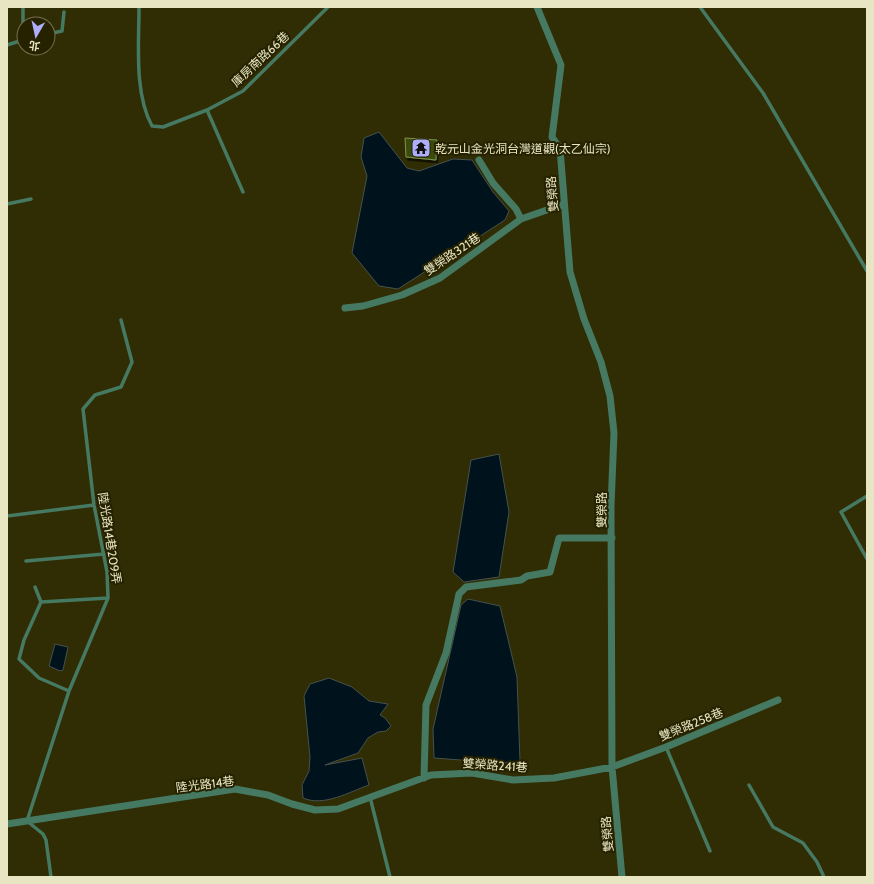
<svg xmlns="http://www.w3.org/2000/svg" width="874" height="884" font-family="Cabin,'Noto Sans TC',sans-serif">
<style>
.water{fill:#00131c;stroke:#46524e}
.building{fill:#3b4c0b;stroke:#7e9451;filter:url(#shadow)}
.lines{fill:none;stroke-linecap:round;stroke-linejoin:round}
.service{stroke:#457962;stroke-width:3.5}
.minor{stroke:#457962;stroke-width:7}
.labels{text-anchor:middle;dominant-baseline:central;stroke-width:4;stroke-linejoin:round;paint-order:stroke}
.street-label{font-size:12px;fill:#e8e6c2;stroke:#262200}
.poi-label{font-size:12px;fill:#e8e6c2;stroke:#262200;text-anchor:start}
</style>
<defs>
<filter id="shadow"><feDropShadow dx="1.5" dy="3" stdDeviation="0" flood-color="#0009"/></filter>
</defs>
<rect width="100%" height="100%" fill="#302c03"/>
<path class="water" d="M379,132L407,168L419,171L453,159L472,160L493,192L509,211L505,220L398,289L379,286L352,253L367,176L361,157L364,138Z
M499,454L509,512L499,577L464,582L453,572L471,460Z
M468,599L500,606L517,677L520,761L501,763L434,758L433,729L461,605Z
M55,644L68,647L63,670L60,671L49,666Z
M329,678L352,687L369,701L388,704L380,715L385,718L391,726L386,731L378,732L368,738L358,753L325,765L362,758L369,785C349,792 324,807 303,798L302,785L309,771L310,757L304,696L310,684Z"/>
<path class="building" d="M405,138L437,140L436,160L406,157Z"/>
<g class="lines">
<path class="service" d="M139,7C139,44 134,93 152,126L163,127L207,110L243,91L328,7
M700,7L763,93L867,271
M48,34L62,31L64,12
M7,45L23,40V7
M207,110L243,192
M7,204L31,199
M867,496L841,512L867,559
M7,516L94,505
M26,561L104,554
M35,587L41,602
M69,691L39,678L19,659L24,640L41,602L108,598
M666,747L710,851
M749,785L773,827L803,843L817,862L824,877
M370,797L390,877
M51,877L46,840L43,834L27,821L69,691L108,598L107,572L94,505L83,409L95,395L121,387L132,362L121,320"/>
<path class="minor" d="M537,7L561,65L552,137L560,149L570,272L584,319L601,362L610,396L614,433L611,506L612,767L622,877
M479,160L493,183L516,209L521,219
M345,308L363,306L402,295L440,278L521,219L564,204
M424,778L426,705L446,653L459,594L466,587L521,580L527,576L550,572L559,538H612
M7,824L235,789L268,795L292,804L315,810L338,809L431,775L472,773L513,780L554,778L612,767L666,747L778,700"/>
</g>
<defs>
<symbol id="temple-square" viewBox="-11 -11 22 22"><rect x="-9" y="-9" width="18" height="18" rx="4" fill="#aeaefa" stroke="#262200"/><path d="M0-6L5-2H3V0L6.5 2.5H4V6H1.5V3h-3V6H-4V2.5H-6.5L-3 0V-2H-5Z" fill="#111"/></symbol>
</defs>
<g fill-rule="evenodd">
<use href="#temple-square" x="410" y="137" width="22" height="22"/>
</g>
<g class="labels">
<g class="street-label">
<text transform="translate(260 59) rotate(-43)">庫房南路66巷</text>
<text transform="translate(552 194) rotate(-95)">雙榮路</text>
<text transform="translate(452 254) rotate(-34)">雙榮路321巷</text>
<text transform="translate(601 510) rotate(-90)">雙榮路</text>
<text transform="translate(110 538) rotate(81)">陸光路14巷209弄</text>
<text transform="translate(691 724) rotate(-22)">雙榮路258巷</text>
<text transform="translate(495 765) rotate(4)">雙榮路241巷</text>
<text transform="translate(205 784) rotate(-7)">陸光路14巷</text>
<text transform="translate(607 834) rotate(-95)">雙榮路</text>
</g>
<g class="poi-label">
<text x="435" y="148">乾元山金光洞台灣道觀(太乙仙宗)</text>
</g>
</g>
<rect width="874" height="884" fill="none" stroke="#e8e6c2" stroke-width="16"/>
<g transform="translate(36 36) rotate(189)"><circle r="19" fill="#262200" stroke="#74704e"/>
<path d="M0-3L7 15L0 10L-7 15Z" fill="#aeaefa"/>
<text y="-6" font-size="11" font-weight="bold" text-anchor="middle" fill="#e8e6c2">北</text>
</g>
</svg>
